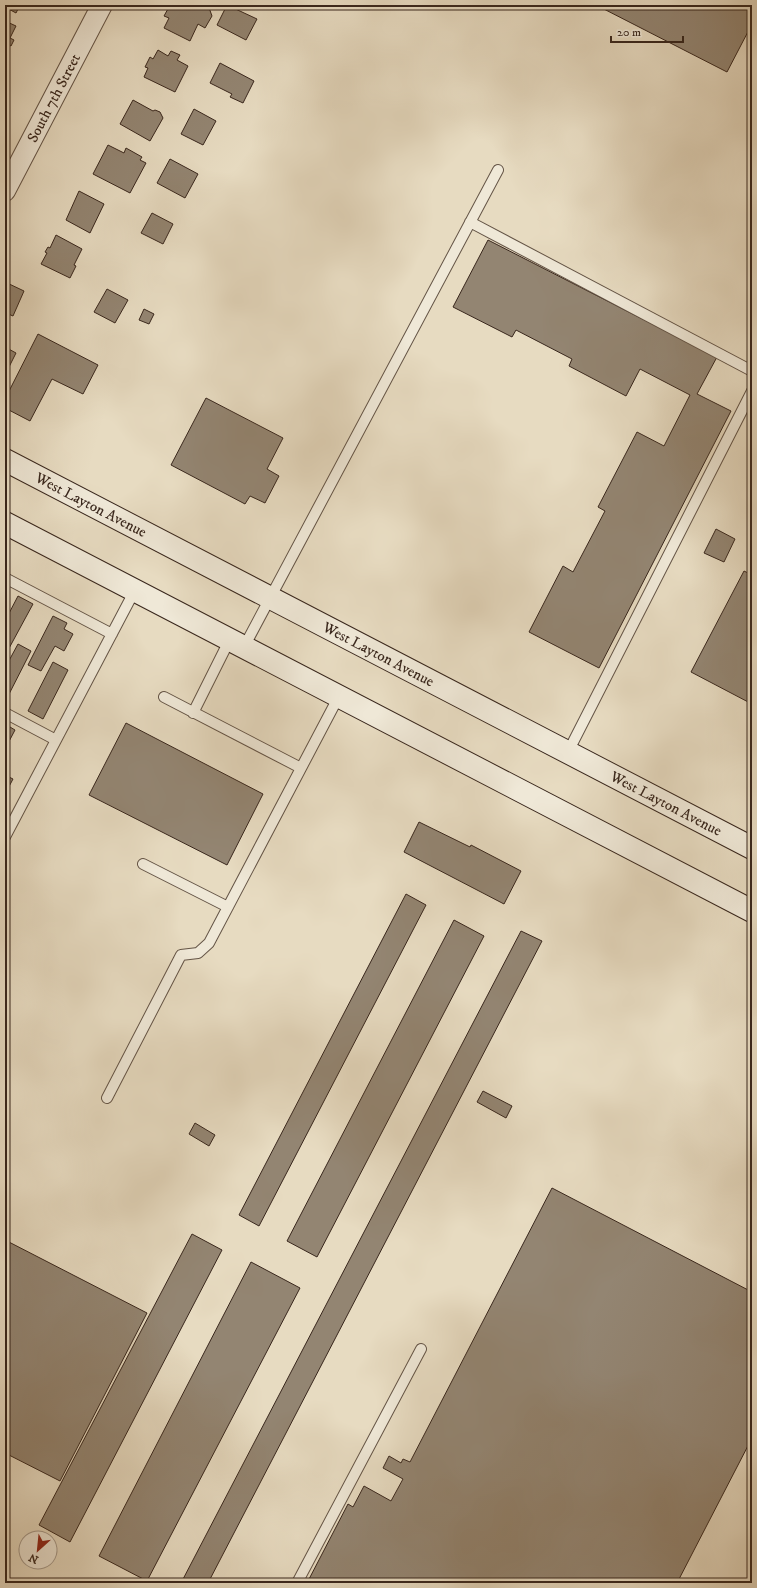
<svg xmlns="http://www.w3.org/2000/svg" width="757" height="1588" font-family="'IM FELL DW Pica',serif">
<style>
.building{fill:#938572;stroke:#39271d}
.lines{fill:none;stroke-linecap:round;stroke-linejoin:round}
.lane-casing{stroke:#645446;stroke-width:12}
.street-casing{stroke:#645446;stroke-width:22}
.secondary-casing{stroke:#39271d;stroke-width:24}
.lane{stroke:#efe8d7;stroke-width:10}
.street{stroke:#efe8d7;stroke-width:20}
.secondary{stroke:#efe8d7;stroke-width:22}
.labels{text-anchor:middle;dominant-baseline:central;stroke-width:4;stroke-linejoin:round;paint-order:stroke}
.street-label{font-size:15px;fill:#39271d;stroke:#efe8d7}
</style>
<rect width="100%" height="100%" fill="#e7dbc1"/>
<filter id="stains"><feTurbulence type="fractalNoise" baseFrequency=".005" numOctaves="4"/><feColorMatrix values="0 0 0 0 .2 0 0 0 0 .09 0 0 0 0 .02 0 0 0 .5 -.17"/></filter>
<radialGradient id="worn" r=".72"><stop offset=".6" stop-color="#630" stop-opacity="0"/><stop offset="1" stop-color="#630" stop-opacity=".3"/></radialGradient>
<path class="building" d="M5,5H20L16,13L5,7Z
M176,5H208L212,16L205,28L198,24L190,41L164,28L169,18L164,16L169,7L173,9Z
M227,5L257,19L246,40L217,25Z
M596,5H752V24L727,72Z
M5,21L16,26L10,38L14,40L11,46L7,44L5,46Z
M158,50L168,56L171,51L180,55L177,60L188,66L175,92L144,77L148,68L145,67L150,57L153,59Z
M220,63L254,81L243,103L230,97L232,94L210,83Z
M133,100L153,111L155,110L160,112L163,118L150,141L120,124Z
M194,109L216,121L203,145L181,134Z
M108,145L124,153L126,148L142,157L140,160L146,163L130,193L93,174Z
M170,159L198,174L185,198L157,183Z
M79,191L104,204L90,233L66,220Z
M152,213L173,224L163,244L141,233Z
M56,235L82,249L74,265L76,266L70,278L41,264L47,253L45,252L48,247L50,248Z
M488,240L717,357L697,394L731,411L599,668L529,632L563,566L573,572L605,511L598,507L637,432L664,446L690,395L640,369L626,396L569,366L572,359L516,330L512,337L453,307Z
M5,282L24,291L13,316L6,313L5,314Z
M107,289L128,300L115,323L94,312Z
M144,309L154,314L149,324L139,320Z
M38,334L98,365L83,394L52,379L30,421L5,408V399Z
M5,347L16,353L5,375Z
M206,398L283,438L267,469L279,476L265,503L250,496L245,504L171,465Z
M716,529L735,539L724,562L704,553Z
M744,571L752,575V704L691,672Z
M18,596L33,604L7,652L5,651V621Z
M53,616L67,623L64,629L73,634L64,651L55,646L41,671L28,665Z
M18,644L31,651L6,700L5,668Z
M53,662L68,670L43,719L28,711Z
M126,723L263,794L227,865L89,795Z
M5,724L15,730L5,749Z
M5,775L13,779L5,794Z
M419,822L470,847L471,845L521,871L504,904L404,852Z
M406,894L426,905L259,1226L239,1215Z
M454,920L484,936L317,1257L287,1241Z
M521,931L542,941L208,1583H181Z
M483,1091L512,1106L506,1118L477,1102Z
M195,1123L215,1135L209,1146L189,1134Z
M552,1188L752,1292V1438L677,1583H307L348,1504L353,1507L364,1486L391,1501L403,1479L383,1468L389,1456L401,1463L403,1459L410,1462Z
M192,1234L222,1250L70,1542L39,1525Z
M5,1240L147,1313L60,1481L5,1453Z
M251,1262L300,1288L147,1581L99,1556Z"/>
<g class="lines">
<defs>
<path id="lane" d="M470,222L752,371
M5,578L112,634
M244,647L498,170
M164,697L301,768
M5,713L56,740
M193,713L230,639
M568,752L752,391
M5,837L135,590
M143,864L228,907
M107,1098L181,955L198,953L209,943L339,696
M297,1583L421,1349"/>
<g id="street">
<path id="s1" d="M5,191L102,5"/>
</g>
<g id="secondary">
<path id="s2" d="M5,460L752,848"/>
<path d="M5,523L752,911"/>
</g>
</defs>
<use href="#lane" class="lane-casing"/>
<use href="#street" class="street-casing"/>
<use href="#secondary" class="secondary-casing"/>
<use href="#lane" class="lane"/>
<use href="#street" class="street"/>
<use href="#secondary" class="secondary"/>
</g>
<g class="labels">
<g class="street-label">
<text stroke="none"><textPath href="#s1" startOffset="105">South 7th Street</textPath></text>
<text stroke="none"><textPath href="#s2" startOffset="97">West Layton Avenue</textPath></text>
<text stroke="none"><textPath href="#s2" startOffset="421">West Layton Avenue</textPath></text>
<text stroke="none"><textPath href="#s2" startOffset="745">West Layton Avenue</textPath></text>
</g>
</g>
<rect width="757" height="1588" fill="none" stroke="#e7dbc1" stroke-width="20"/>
<rect x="6" y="6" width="745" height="1576" fill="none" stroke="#39271d" stroke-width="2"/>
<rect x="10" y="10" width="737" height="1568" fill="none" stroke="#39271d"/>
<g transform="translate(38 1550) rotate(207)"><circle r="19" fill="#efe8d7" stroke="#a69b8d"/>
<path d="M0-3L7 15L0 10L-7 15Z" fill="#8f2418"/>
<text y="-6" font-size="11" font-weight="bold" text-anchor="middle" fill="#39271d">N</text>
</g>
<path d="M611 36v6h72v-6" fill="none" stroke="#39271d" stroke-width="2"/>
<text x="617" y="36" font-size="12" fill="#39271d" stroke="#efe8d7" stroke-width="3" paint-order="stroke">20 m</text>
<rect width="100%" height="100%" filter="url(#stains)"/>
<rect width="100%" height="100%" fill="url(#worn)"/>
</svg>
